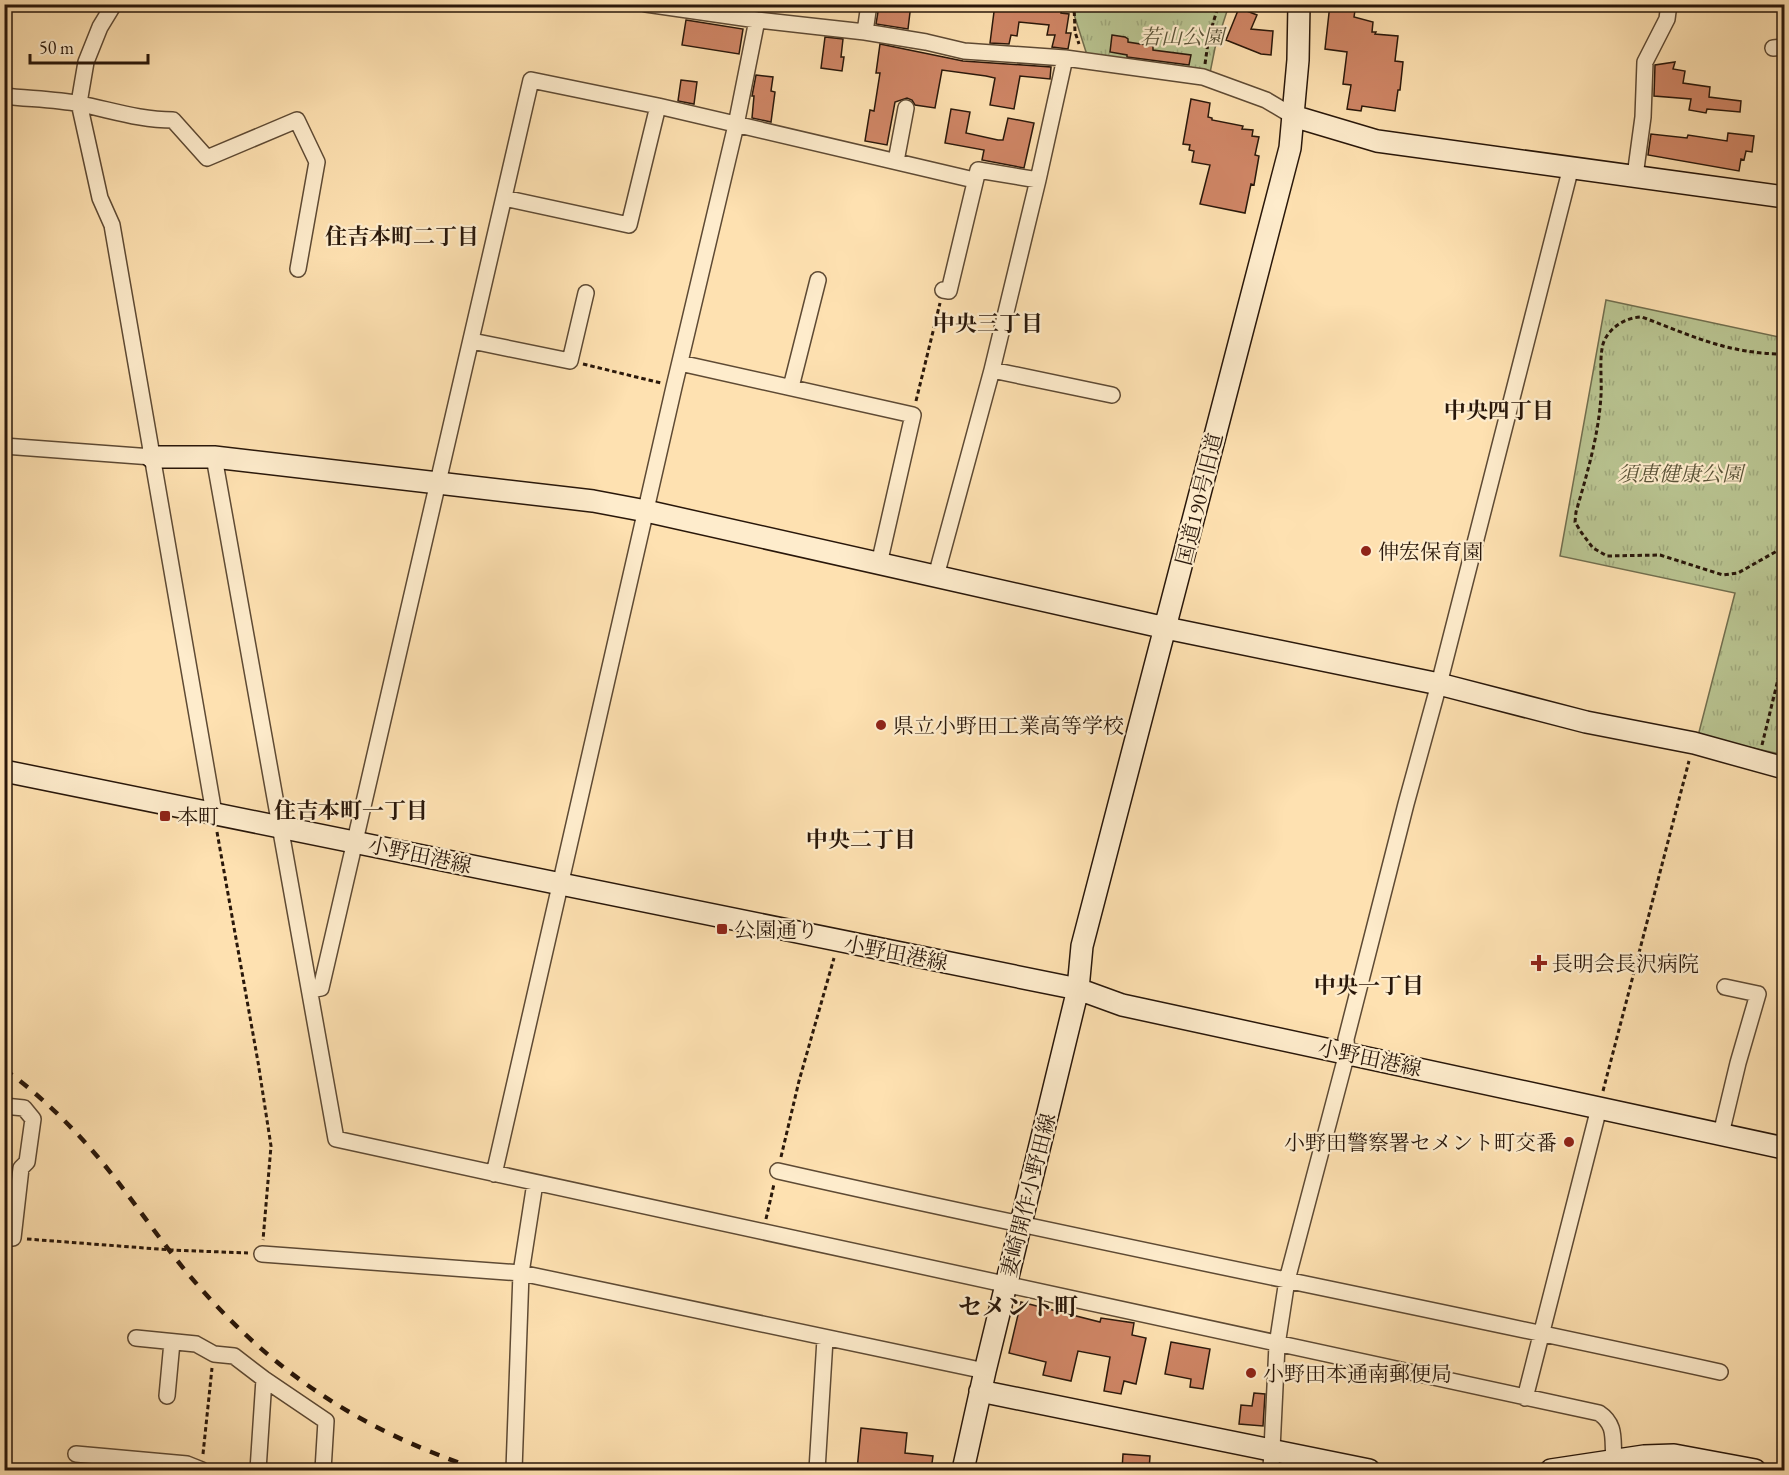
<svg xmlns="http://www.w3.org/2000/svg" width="1789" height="1475" font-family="'EB Garamond','Noto Serif JP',serif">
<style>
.park{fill:url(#park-tufts);stroke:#716e4e;stroke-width:1.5}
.building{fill:#d08666;stroke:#29170a;stroke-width:1.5}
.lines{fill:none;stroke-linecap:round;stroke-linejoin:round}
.street-casing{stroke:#5e4a34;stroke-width:18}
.secondary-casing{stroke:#29170a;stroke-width:24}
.path{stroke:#29170a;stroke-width:3;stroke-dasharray:4.5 3;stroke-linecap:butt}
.street{stroke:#feeccc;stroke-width:15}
.secondary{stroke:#feeccc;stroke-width:21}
.rail{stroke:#29170a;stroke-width:4.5;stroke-dasharray:10 10;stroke-linecap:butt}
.poi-dot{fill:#8f2418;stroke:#feeccc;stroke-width:2}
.labels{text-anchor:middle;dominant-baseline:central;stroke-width:4.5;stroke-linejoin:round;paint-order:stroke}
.park-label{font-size:21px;font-style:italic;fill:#5b5439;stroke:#feeccc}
.street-label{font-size:21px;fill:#29170a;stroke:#feeccc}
.poi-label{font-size:21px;fill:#29170a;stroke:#feeccc;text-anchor:start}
.neighbourhood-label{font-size:22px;font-weight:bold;fill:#29170a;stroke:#feeccc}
.quarter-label{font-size:24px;font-weight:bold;fill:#29170a;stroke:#feeccc}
</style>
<defs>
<pattern id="park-tufts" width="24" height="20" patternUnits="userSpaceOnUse" patternTransform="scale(1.5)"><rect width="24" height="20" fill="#b9c491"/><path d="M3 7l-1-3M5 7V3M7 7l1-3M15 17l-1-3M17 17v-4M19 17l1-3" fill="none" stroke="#9fa87c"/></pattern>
</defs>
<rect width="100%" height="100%" fill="#fee1b1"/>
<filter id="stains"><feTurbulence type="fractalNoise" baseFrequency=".00333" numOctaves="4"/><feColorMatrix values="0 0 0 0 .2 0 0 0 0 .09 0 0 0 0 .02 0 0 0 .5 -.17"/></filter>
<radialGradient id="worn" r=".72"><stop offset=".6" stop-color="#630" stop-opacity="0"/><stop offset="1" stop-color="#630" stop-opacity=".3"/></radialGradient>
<path class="park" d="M1071,5H1229L1215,48L1210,73L1087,55Z
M1606,300L1784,338V755L1698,736L1735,593L1560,556Z"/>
<path class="building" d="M891,4H911L908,29L876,24L879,6L890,7Z
M995,4L1062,6L1061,13L1069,14L1066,33H1071L1068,49L1052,47L1055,35H1047L1049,25L1019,22L1017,36L1011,35L1009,44L990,43Z
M1330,4H1356L1354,17L1373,22L1372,32H1376L1375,34L1398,36L1395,61L1403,62L1400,90H1398L1395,111L1362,106L1361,111L1347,109L1351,85L1343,84L1347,52L1325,49Z
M1239,8L1257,15L1251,29L1273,31L1271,55L1261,54L1226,40Z
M686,20L743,29L739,54L682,45Z
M1112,35L1125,37L1128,39V42L1153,46V50L1191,55L1189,65L1127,57V55L1110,52Z
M825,37L843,39L841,57H844L842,71L821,68Z
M880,44L963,61L1051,67L1050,79L1020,76L1014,109L990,105L995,78L986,76L942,70L935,108L915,105L912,100L907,98L895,102L887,145L865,141L870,110L874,111L880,73H876Z
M1675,62L1673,69L1685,71L1683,83L1710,87L1709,97L1741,101L1740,112L1707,109L1706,113L1689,110L1691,99L1654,96L1655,65Z
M756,75L773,77L771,91L775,92L771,122L752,118L754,96H752Z
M681,80L697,82L694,104L678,101Z
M1191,99L1210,103L1208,117L1212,118V120L1243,126L1242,129L1253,130L1252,136L1259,137L1255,155L1259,156L1254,185L1251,184L1245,213L1200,204L1210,165L1192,162L1194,151L1189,150L1190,145L1183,144Z
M951,109L970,112L966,133L998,140H1003L1008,118L1034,123L1024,168L982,160L984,150L945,143Z
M1728,133L1754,136L1752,152L1746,151L1744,160L1741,159L1739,171L1648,155L1651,134L1687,138L1688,135L1727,141Z
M1021,1302L1100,1322L1101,1318L1134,1323L1132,1335L1146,1338L1136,1384L1124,1381L1121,1394L1104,1391L1110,1357L1078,1351L1071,1381L1043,1375L1046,1362L1009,1353Z
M1171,1342L1210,1349L1203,1389L1190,1387L1191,1379L1165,1374Z
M1254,1393L1265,1394L1263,1426L1239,1424L1241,1405L1252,1406Z
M861,1428L907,1433L905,1453L933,1456L931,1470L908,1468L907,1470H857Z
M1123,1454L1150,1456L1149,1470H1122Z"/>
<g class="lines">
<defs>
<path id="street" d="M114,4L100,27L86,62L79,103L100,198L112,225L214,813
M646,4L757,20L865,32L926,42L964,51L1065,58L1203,77L1266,100L1293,116
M865,32L869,4
M1773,48L1784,47
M4,96C29,99 55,99 80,104C111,110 140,120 173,120L207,158L297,120L317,162L298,269
M896,161L906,108
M1635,176L1643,117L1645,62L1667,19L1669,4
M504,198L629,225L658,106
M943,290L949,291L978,170L1038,180
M472,341L570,361L586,293
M680,363L913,415L879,564
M992,370L1112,395
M791,387L818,280
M4,446L152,457
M214,457L336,1139C756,1232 1177,1323 1599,1413C1617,1425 1612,1440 1614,1460
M936,576L992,370L1038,180L1065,58
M310,990L321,988L531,80L658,106L974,180
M4,1106L24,1108L33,1119L27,1162L21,1168L13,1238
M1721,1134L1738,1063L1758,994L1725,987
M778,1171C1091,1242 1406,1303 1720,1372
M494,1174L674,387L736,125L757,20
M262,1254L521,1273L985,1371
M136,1338L196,1344L214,1354L234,1356L264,1379L326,1421L323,1470
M167,1396L172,1342
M1525,1398L1599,1108
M76,1454L187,1464L202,1470
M258,1470L264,1379
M514,1470L521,1273L535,1183
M817,1470L825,1339
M1271,1470L1277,1345L1287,1280L1347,1053L1346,1039L1406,804L1439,684L1571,167"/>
<path id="secondary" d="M1293,116L1377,141L1784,197
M152,457H214L593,501L646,511L1166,628L1439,684L1586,722L1694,743L1784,768
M4,771L1078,989L1122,1005L1784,1148
M980,1391L1369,1470
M963,1470L985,1371L1078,989L1082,946L1290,148L1298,60L1299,4
M1551,1470L1644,1456L1674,1455L1755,1470"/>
</defs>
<use href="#street" class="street-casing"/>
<use href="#secondary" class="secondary-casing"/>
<path class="path" d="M1074,4L1075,32L1079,44
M1205,64L1209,36L1219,4
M1784,354C1729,354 1692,336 1642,317C1626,317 1608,328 1603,344C1599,360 1602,379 1601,395C1599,434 1587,474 1576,512L1575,522L1581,532L1593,548L1607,556L1660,555L1723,575L1738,573L1784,547
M583,364L661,383
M916,401L940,303
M1784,597L1780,600L1784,608
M1762,745L1784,655
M217,832L258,1062L271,1146L263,1240
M1603,1091L1689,761
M781,1157L799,1081L834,958
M766,1219L774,1184
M27,1239L171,1250L248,1253
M1784,1423L1782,1432L1784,1433
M203,1454L212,1368"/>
<use href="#street" class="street"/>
<use href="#secondary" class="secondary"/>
<path class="rail" d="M4,1069C33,1090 58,1113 82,1139C121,1181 152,1231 189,1275C271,1372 360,1430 480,1470"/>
</g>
<g class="poi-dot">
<circle cx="1366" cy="551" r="6"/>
<circle cx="881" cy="725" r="6"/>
<rect x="159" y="810" width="12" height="12" rx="3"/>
<rect x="716" y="923" width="12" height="12" rx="3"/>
<path d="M1536 954h6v6h6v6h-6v6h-6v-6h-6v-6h6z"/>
<circle cx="1569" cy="1142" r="6"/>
<circle cx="1251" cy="1373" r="6"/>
</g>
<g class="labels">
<g class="park-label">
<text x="1182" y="36">若山公園</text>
<text x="1680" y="473">須恵健康公園</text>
</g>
<g class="street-label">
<text transform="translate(1199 499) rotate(-76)">国道190号旧道</text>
<text transform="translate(420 855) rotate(12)">小野田港線</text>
<text transform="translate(896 953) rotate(11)">小野田港線</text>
<text transform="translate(1370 1058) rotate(12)">小野田港線</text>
<text transform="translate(1028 1195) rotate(-76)">妻崎開作小野田線</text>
</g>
<g class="poi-label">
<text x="1378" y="551">伸宏保育園</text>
<text x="893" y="725">県立小野田工業高等学校</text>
<text x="177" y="816">本町</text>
<text x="734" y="929">公園通り</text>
<text x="1552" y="963">長明会長沢病院</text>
<text x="1557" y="1142" text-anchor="end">小野田警察署セメント町交番</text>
<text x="1263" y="1373">小野田本通南郵便局</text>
</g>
<g class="neighbourhood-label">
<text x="402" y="236">住吉本町二丁目</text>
<text x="988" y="323">中央三丁目</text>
<text x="1499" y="410">中央四丁目</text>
<text x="351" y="810">住吉本町一丁目</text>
<text x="861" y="839">中央二丁目</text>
<text x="1369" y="985">中央一丁目</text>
</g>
<g class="quarter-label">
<text x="1018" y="1306">セメント町</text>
</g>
</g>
<rect width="1789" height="1475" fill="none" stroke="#fee1b1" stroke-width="24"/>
<rect x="6" y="6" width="1777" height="1463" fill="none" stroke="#29170a" stroke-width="3"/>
<rect x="12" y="12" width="1765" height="1451" fill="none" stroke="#29170a" stroke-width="1.5"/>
<path d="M30 54v9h118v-9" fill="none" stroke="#29170a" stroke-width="3"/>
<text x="39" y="54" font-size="18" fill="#29170a" stroke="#feeccc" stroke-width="4.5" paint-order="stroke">50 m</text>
<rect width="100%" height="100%" filter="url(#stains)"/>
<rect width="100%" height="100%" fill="url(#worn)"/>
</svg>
